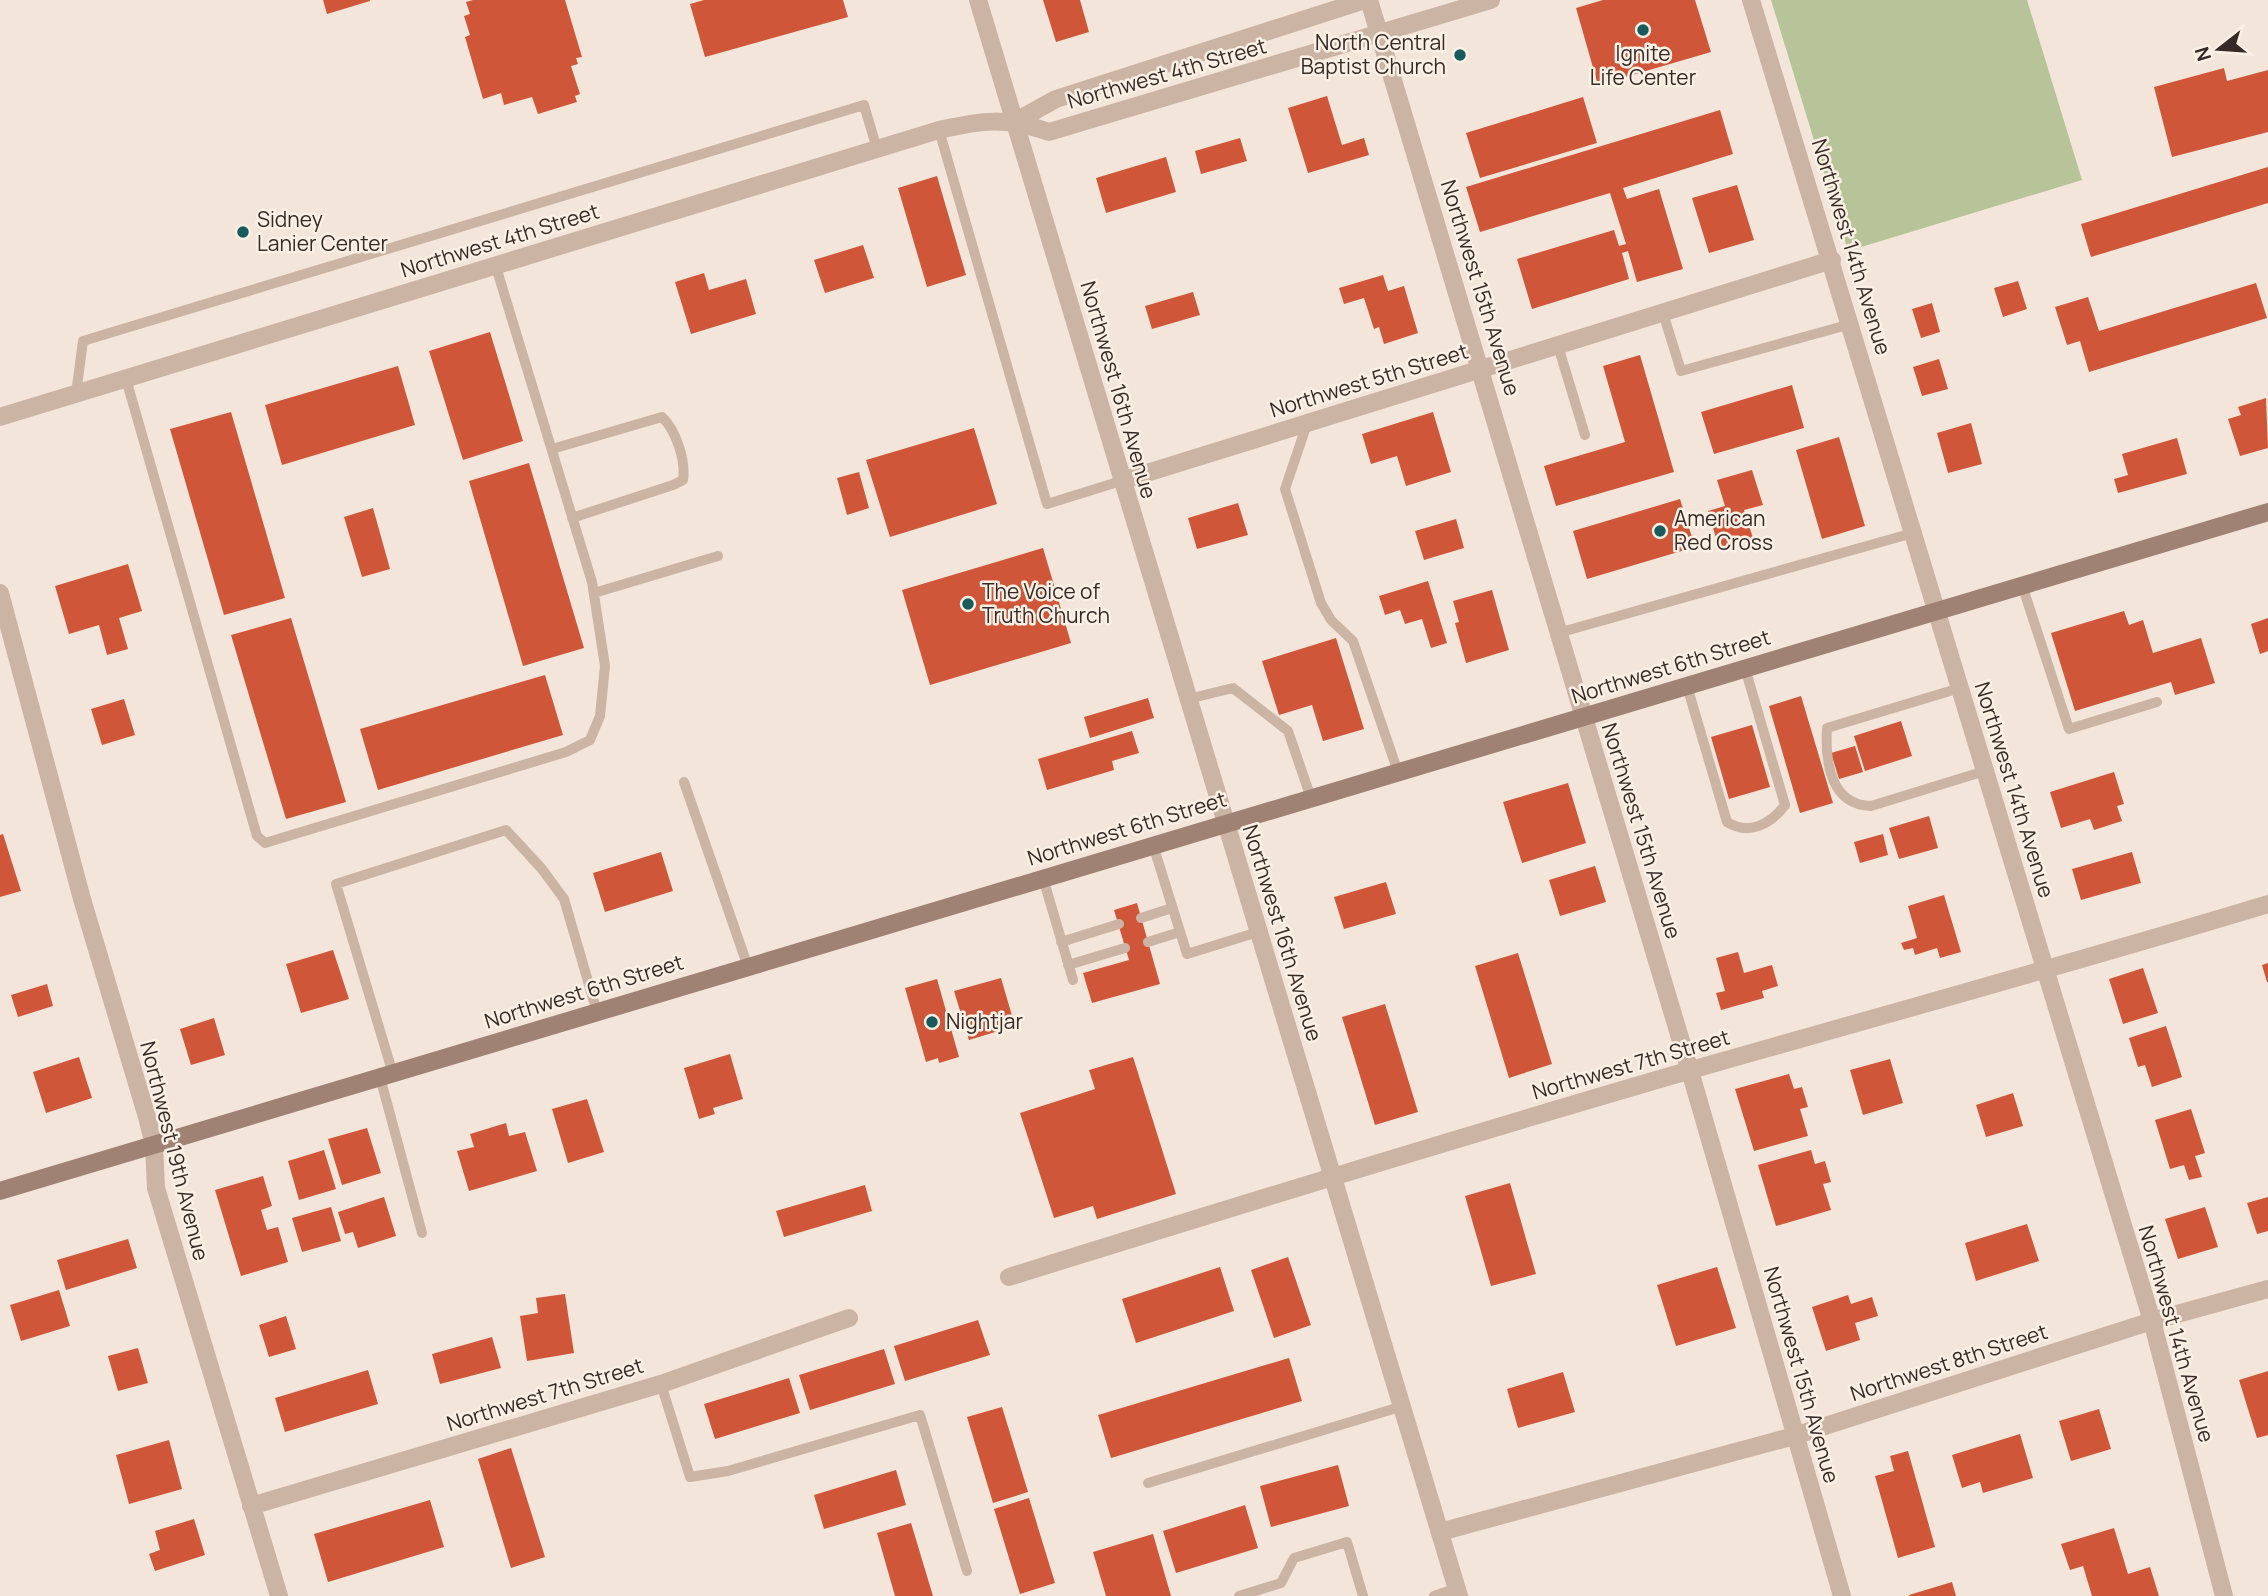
<svg xmlns="http://www.w3.org/2000/svg" width="2268" height="1596" viewBox="0 0 2268 1596" font-family="Manrope,sans-serif">
  <style>
    .green { fill: #b7c398 }
    .building { fill: #d0563a }
    .lines { fill: none; stroke-linecap: round; stroke-linejoin: round }
    .service { stroke: #ccb4a4; stroke-width: 10 }
    .minor { stroke: #ccb4a4; stroke-width: 18 }
    .tertiary { stroke: #ccb4a4; stroke-width: 18 }
    .secondary { stroke: #a08275; stroke-width: 18 }
    .poi-dot { fill: #185b5c; stroke: #fbf0e5; stroke-width: 2.5 }
    .labels { text-anchor: middle; stroke-width: 5; stroke-linejoin: round; paint-order: stroke }
    .poi-label { font-size: 21px; fill: #372a26; stroke: #fbf0e5; text-anchor: start }
    .street-label { font-size: 21px; fill: #372a26; stroke: #fbf0e5 }
  </style>
  <rect width="100%" height="100%" fill="#f3e5d9"/>
  <!-- green -->
  <path class="green" d="M1771,0H2027L2082,180L1848,251Z"/>
  <!-- building -->
  <path class="building" d="M323,0H370V1L327,14Z
    M473,0H565L582,57L576,58L578,64L571,66L580,94L575,96L577,102L538,114L532,97L504,105L501,93L483,99L465,37L470,35L464,16L470,14L466,2Z
    M704,0H843L848,17L705,57L690,4Z
    M1043,0H1080L1089,32L1056,42Z
    M1603,0H1695L1711,52L1598,85L1576,8Z
    M2224,68L2227,81L2268,70V132L2172,157L2154,87Z
    M1327,96L1342,145L1364,138L1369,155L1308,173L1288,108Z
    M1583,97L1597,143L1480,178L1466,133Z
    M1720,110L1733,154L1623,188L1627,199L1659,189L1683,269L1637,282L1628,251L1622,253L1629,279L1532,309L1517,259L1614,230L1619,246L1626,244L1610,193L1480,232L1466,187Z
    M1240,138L1247,161L1201,174L1195,151Z
    M1166,157L1176,192L1106,213L1096,178Z
    M2268,167V203L2091,257L2081,224Z
    M937,176L966,275L927,287L898,188Z
    M1737,185L1754,240L1709,253L1692,198Z
    M863,245L874,278L825,293L814,260Z
    M704,273L709,290L746,279L756,314L691,334L675,282Z
    M1383,275L1388,291L1404,286L1418,333L1384,344L1379,327L1374,329L1364,298L1344,304L1339,288Z
    M2018,281L2027,309L2003,317L1994,288Z
    M2256,283L2267,318L2089,372L2080,341L2067,345L2055,307L2088,297L2099,331Z
    M1193,292L1200,315L1152,329L1145,306Z
    M1932,303L1940,332L1921,338L1912,309Z
    M490,332L523,441L463,460L429,351Z
    M1640,355L1674,472L1556,506L1544,466L1625,442L1603,366Z
    M1939,359L1948,389L1922,396L1913,367Z
    M398,366L415,425L282,465L265,405Z
    M1792,385L1804,428L1714,454L1701,412Z
    M2266,398L2268,448L2240,456L2228,419L2241,415L2238,407Z
    M231,412L285,598L224,615L170,429Z
    M1433,412L1451,472L1406,486L1397,456L1371,464L1362,434Z
    M1971,423L1982,464L1948,473L1937,433Z
    M974,428L997,504L890,537L866,460Z
    M1839,437L1865,526L1822,539L1796,450Z
    M2177,438L2187,474L2118,493L2114,479L2128,475L2122,454Z
    M529,463L584,648L523,666L469,481Z
    M1752,470L1763,505L1744,510L1753,538L1719,548L1708,511L1725,506L1717,480Z
    M859,472L869,508L847,515L837,478Z
    M1680,499L1695,547L1587,579L1573,531Z
    M1238,503L1248,535L1197,549L1188,518Z
    M373,508L390,569L362,577L344,517Z
    M1456,519L1464,548L1424,560L1415,531Z
    M1043,548L1071,643L930,685L902,590Z
    M128,564L142,611L119,618L128,649L107,655L99,625L69,634L55,586Z
    M1428,581L1447,643L1431,648L1422,619L1405,624L1400,610L1385,615L1379,596Z
    M1492,590L1509,650L1466,663L1455,623L1459,622L1453,601Z
    M2124,611L2129,625L2143,620L2153,653L2201,638L2215,683L2175,695L2171,682L2075,711L2051,633Z
    M291,618L346,802L286,819L231,635Z
    M2268,618V651L2260,654L2251,624Z
    M1336,638L1364,729L1323,741L1312,705L1279,715L1262,661Z
    M545,675L563,735L378,790L360,729Z
    M1801,696L1833,803L1800,813L1769,706Z
    M1148,698L1154,718L1090,738L1084,717Z
    M124,699L135,735L102,745L91,709Z
    M1901,721L1912,756L1865,771L1854,736Z
    M1752,725L1770,787L1729,799L1711,737Z
    M1132,731L1139,753L1112,761L1114,770L1047,790L1038,759Z
    M1855,746L1863,772L1839,779L1831,753Z
    M2114,772L2124,804L2117,806L2122,821L2094,830L2090,819L2061,828L2050,792Z
    M1568,783L1586,843L1522,863L1503,802Z
    M1929,816L1938,848L1899,859L1889,828Z
    M3,834L21,891L0,897V835Z
    M1883,834L1888,855L1860,863L1854,842Z
    M661,852L673,891L605,912L593,873Z
    M2132,852L2141,883L2081,900L2072,869Z
    M1595,866L1606,902L1560,916L1549,880Z
    M1386,882L1396,914L1344,929L1334,897Z
    M1944,895L1961,952L1940,958L1937,948L1915,955L1913,948L1904,950L1901,943L1917,938L1908,906Z
    M1137,903L1160,984L1092,1003L1083,973L1129,960L1114,910Z
    M333,950L349,999L301,1013L286,964Z
    M1738,952L1744,973L1772,965L1778,986L1762,991L1764,998L1721,1010L1716,993L1725,991L1716,958Z
    M1518,953L1552,1064L1509,1078L1475,966Z
    M2268,963V982H2267L2262,965Z
    M2143,968L2158,1013L2123,1024L2109,979Z
    M1001,978L1015,1026L969,1040L954,991Z
    M937,979L959,1057L939,1063L938,1058L926,1062L905,988Z
    M47,984L53,1006L18,1017L11,995Z
    M1385,1004L1418,1112L1375,1125L1342,1017Z
    M214,1018L225,1055L191,1065L180,1029Z
    M2166,1026L2182,1077L2152,1087L2145,1065L2138,1067L2129,1038Z
    M730,1054L743,1099L713,1108L715,1114L699,1119L684,1068Z
    M79,1057L92,1098L46,1113L33,1072Z
    M1133,1057L1176,1194L1097,1219L1093,1206L1054,1218L1020,1113L1095,1089L1089,1070Z
    M1890,1059L1903,1103L1863,1115L1850,1070Z
    M1789,1074L1794,1089L1802,1087L1808,1107L1800,1109L1808,1136L1754,1151L1735,1089Z
    M2013,1093L2023,1126L1986,1137L1976,1105Z
    M587,1099L604,1152L568,1163L552,1109Z
    M2191,1109L2205,1153L2195,1156L2202,1177L2189,1180L2184,1165L2170,1169L2155,1120Z
    M506,1123L509,1136L525,1132L537,1171L469,1191L457,1151L474,1147L470,1134Z
    M367,1128L381,1173L342,1185L328,1139Z
    M324,1150L336,1189L299,1200L288,1161Z
    M1811,1150L1815,1164L1825,1161L1831,1182L1823,1184L1831,1210L1776,1226L1758,1165Z
    M263,1176L272,1206L261,1210L267,1230L278,1227L288,1262L241,1276L215,1190Z
    M1510,1183L1536,1274L1491,1286L1465,1196Z
    M865,1185L872,1211L784,1237L776,1211Z
    M384,1197L396,1236L358,1248L353,1232L345,1234L338,1212Z
    M2268,1197V1231L2257,1234L2247,1203Z
    M331,1207L341,1241L302,1252L292,1218Z
    M2205,1207L2218,1247L2178,1259L2165,1219Z
    M2027,1224L2039,1261L1976,1281L1965,1243Z
    M128,1239L137,1268L66,1290L57,1260Z
    M1288,1257L1311,1325L1274,1338L1251,1270Z
    M1220,1267L1234,1311L1136,1343L1122,1299Z
    M1717,1267L1736,1328L1676,1346L1657,1285Z
    M59,1290L70,1326L21,1341L10,1305Z
    M565,1294L574,1353L527,1361L520,1316L538,1313L536,1298Z
    M1848,1295L1851,1304L1872,1297L1878,1316L1855,1323L1860,1340L1826,1351L1812,1307Z
    M286,1316L296,1349L269,1357L259,1325Z
    M978,1320L990,1355L905,1381L894,1346Z
    M492,1337L501,1368L440,1384L432,1354Z
    M138,1348L148,1383L118,1391L108,1356Z
    M884,1349L895,1384L810,1410L799,1375Z
    M1289,1358L1302,1401L1111,1458L1098,1415Z
    M368,1370L378,1404L285,1432L275,1398Z
    M2268,1371V1435L2257,1438L2239,1380Z
    M1563,1372L1575,1412L1518,1428L1507,1389Z
    M789,1378L800,1413L715,1439L704,1404Z
    M1002,1407L1028,1492L993,1503L967,1417Z
    M2099,1409L2111,1449L2071,1461L2059,1421Z
    M2020,1434L2033,1478L1983,1493L1980,1482L1962,1488L1952,1455Z
    M169,1440L182,1489L129,1504L116,1455Z
    M511,1448L545,1557L511,1568L478,1459Z
    M1908,1451L1935,1547L1898,1558L1875,1476L1894,1471L1890,1456Z
    M1338,1465L1349,1506L1271,1527L1260,1486Z
    M896,1470L906,1505L824,1529L814,1495Z
    M1029,1498L1055,1583L1020,1594L994,1509Z
    M430,1500L444,1547L328,1582L314,1534Z
    M1245,1505L1258,1548L1176,1573L1163,1531Z
    M194,1519L205,1555L155,1571L149,1554L160,1550L155,1531Z
    M911,1523L933,1596H895L877,1533Z
    M2114,1528L2128,1574L2150,1567L2159,1596H2092L2083,1566L2070,1570L2061,1544Z
    M1153,1534L1171,1596H1106L1093,1552Z
    M1952,1582L1956,1596H1909V1595Z"/>
  <g class="lines">
    <!-- service -->
    <path class="service" d="M939,130L1047,504L1121,481
      M1663,313L1681,371L1851,324
      M1558,346L1585,435
      M126,379L257,836L265,843L566,752L590,740L600,716L605,666L592,582L496,267
      M76,394L83,341L864,105L877,149
      M1307,424L1285,489L1321,603L1331,620L1353,641L1398,772
      M552,449L662,417C676,430 686,461 683,480L673,485L572,518
      M2022,585L2069,729L2157,702
      M594,593L718,556
      M1558,633L1913,533
      M1687,686L1727,822C1749,836 1771,824 1785,805L1745,668
      M1960,688L1827,728C1825,761 1830,805 1871,806L1985,771
      M1188,699L1233,688L1288,731L1311,798
      M684,782L748,967
      M1153,845L1187,954L1258,932
      M1043,878L1073,980
      M1141,918L1172,908
      M1061,942L1119,924
      M1148,942L1180,932
      M1068,965L1125,948
      M393,1074L336,884L506,830L542,869L564,899L597,1012
      M380,1077L422,1233
      M661,1384L690,1477L728,1471L920,1415L967,1571
      M1148,1483L1403,1406
      M1239,1596L1281,1583L1294,1558L1347,1542L1363,1596
      M1434,1596L1457,1588"/>
    <!-- minor -->
    <path class="minor" d="M1369,0L1690,1071L1842,1596
      M1751,0L2152,1321L2224,1596
      M1016,121L1056,99L1365,0
      M0,417L939,130C983,120 1005,117 1049,132L1491,0
      M1121,481L1832,260
      M0,593L82,899L147,1117L154,1145L156,1188L279,1596
      M1009,1277C1236,1206 1463,1136 1691,1070C1884,1015 2076,962 2268,904
      M251,1506L661,1384L849,1318
      M1440,1532L1794,1436L2152,1321L2268,1289"/>
    <!-- tertiary -->
    <path class="tertiary" d="M978,0L1459,1596"/>
    <!-- secondary -->
    <path class="secondary" d="M0,1191L2268,512"/>
  </g>
  <!-- markers -->
  <g class="poi-dot">
    <circle cx="1643" cy="30" r="7"/>
    <circle cx="1460" cy="55" r="7"/>
    <circle cx="243" cy="232" r="7"/>
    <circle cx="1660" cy="531" r="7"/>
    <circle cx="968" cy="604" r="7"/>
    <circle cx="932" cy="1022" r="7"/>
  </g>
  <g class="labels">
    <!-- poi labels -->
    <g class="poi-label">
      <text x="1446" y="50" text-anchor="end">North Central<tspan x="1446" dy="24">Baptist Church</tspan></text>
      <text x="1643" y="61" text-anchor="middle">Ignite<tspan x="1643" dy="24">Life Center</tspan></text>
      <text x="257" y="227">Sidney<tspan x="257" dy="24">Lanier Center</tspan></text>
      <text x="1674" y="526">American<tspan x="1674" dy="24">Red Cross</tspan></text>
      <text x="982" y="599">The Voice of<tspan x="982" dy="24">Truth Church</tspan></text>
      <text x="946" y="1029">Nightjar</text>
    </g>
    <!-- street labels -->
    <g class="street-label">
      <text transform="translate(1167 74) rotate(-16)" y="7">Northwest 4th Street</text>
      <text transform="translate(500 241) rotate(-17)" y="7">Northwest 4th Street</text>
      <text transform="translate(1851 247) rotate(73)" y="7">Northwest 14th Avenue</text>
      <text transform="translate(1480 288) rotate(73)" y="7">Northwest 15th Avenue</text>
      <text transform="translate(1369 381) rotate(-17)" y="7">Northwest 5th Street</text>
      <text transform="translate(1118 390) rotate(74)" y="7">Northwest 16th Avenue</text>
      <text transform="translate(1671 667) rotate(-17)" y="7">Northwest 6th Street</text>
      <text transform="translate(2014 790) rotate(73)" y="7">Northwest 14th Avenue</text>
      <text transform="translate(1127 829) rotate(-17)" y="7">Northwest 6th Street</text>
      <text transform="translate(1641 831) rotate(73)" y="7">Northwest 15th Avenue</text>
      <text transform="translate(1282 933) rotate(73)" y="7">Northwest 16th Avenue</text>
      <text transform="translate(584 992) rotate(-17)" y="7">Northwest 6th Street</text>
      <text transform="translate(1631 1065) rotate(-16)" y="7">Northwest 7th Street</text>
      <text transform="translate(174 1151) rotate(76)" y="7">Northwest 19th Avenue</text>
      <text transform="translate(2176 1334) rotate(74)" y="7">Northwest 14th Avenue</text>
      <text transform="translate(1949 1363) rotate(-18)" y="7">Northwest 8th Street</text>
      <text transform="translate(1801 1375) rotate(74)" y="7">Northwest 15th Avenue</text>
      <text transform="translate(545 1395) rotate(-17)" y="7">Northwest 7th Street</text>
    </g>
  </g>
  <!-- north arrow -->
  <g transform="translate(2219 49) rotate(253)" stroke="#fbf0e5" stroke-width="5" paint-order="stroke">
  <path d="M0-5L12 26L0 18L-12 26Z" fill="#372a26"/>
  <text y="-10" font-size="19" font-weight="bold" text-anchor="middle" fill="#372a26">N</text>
  </g>
</svg>
